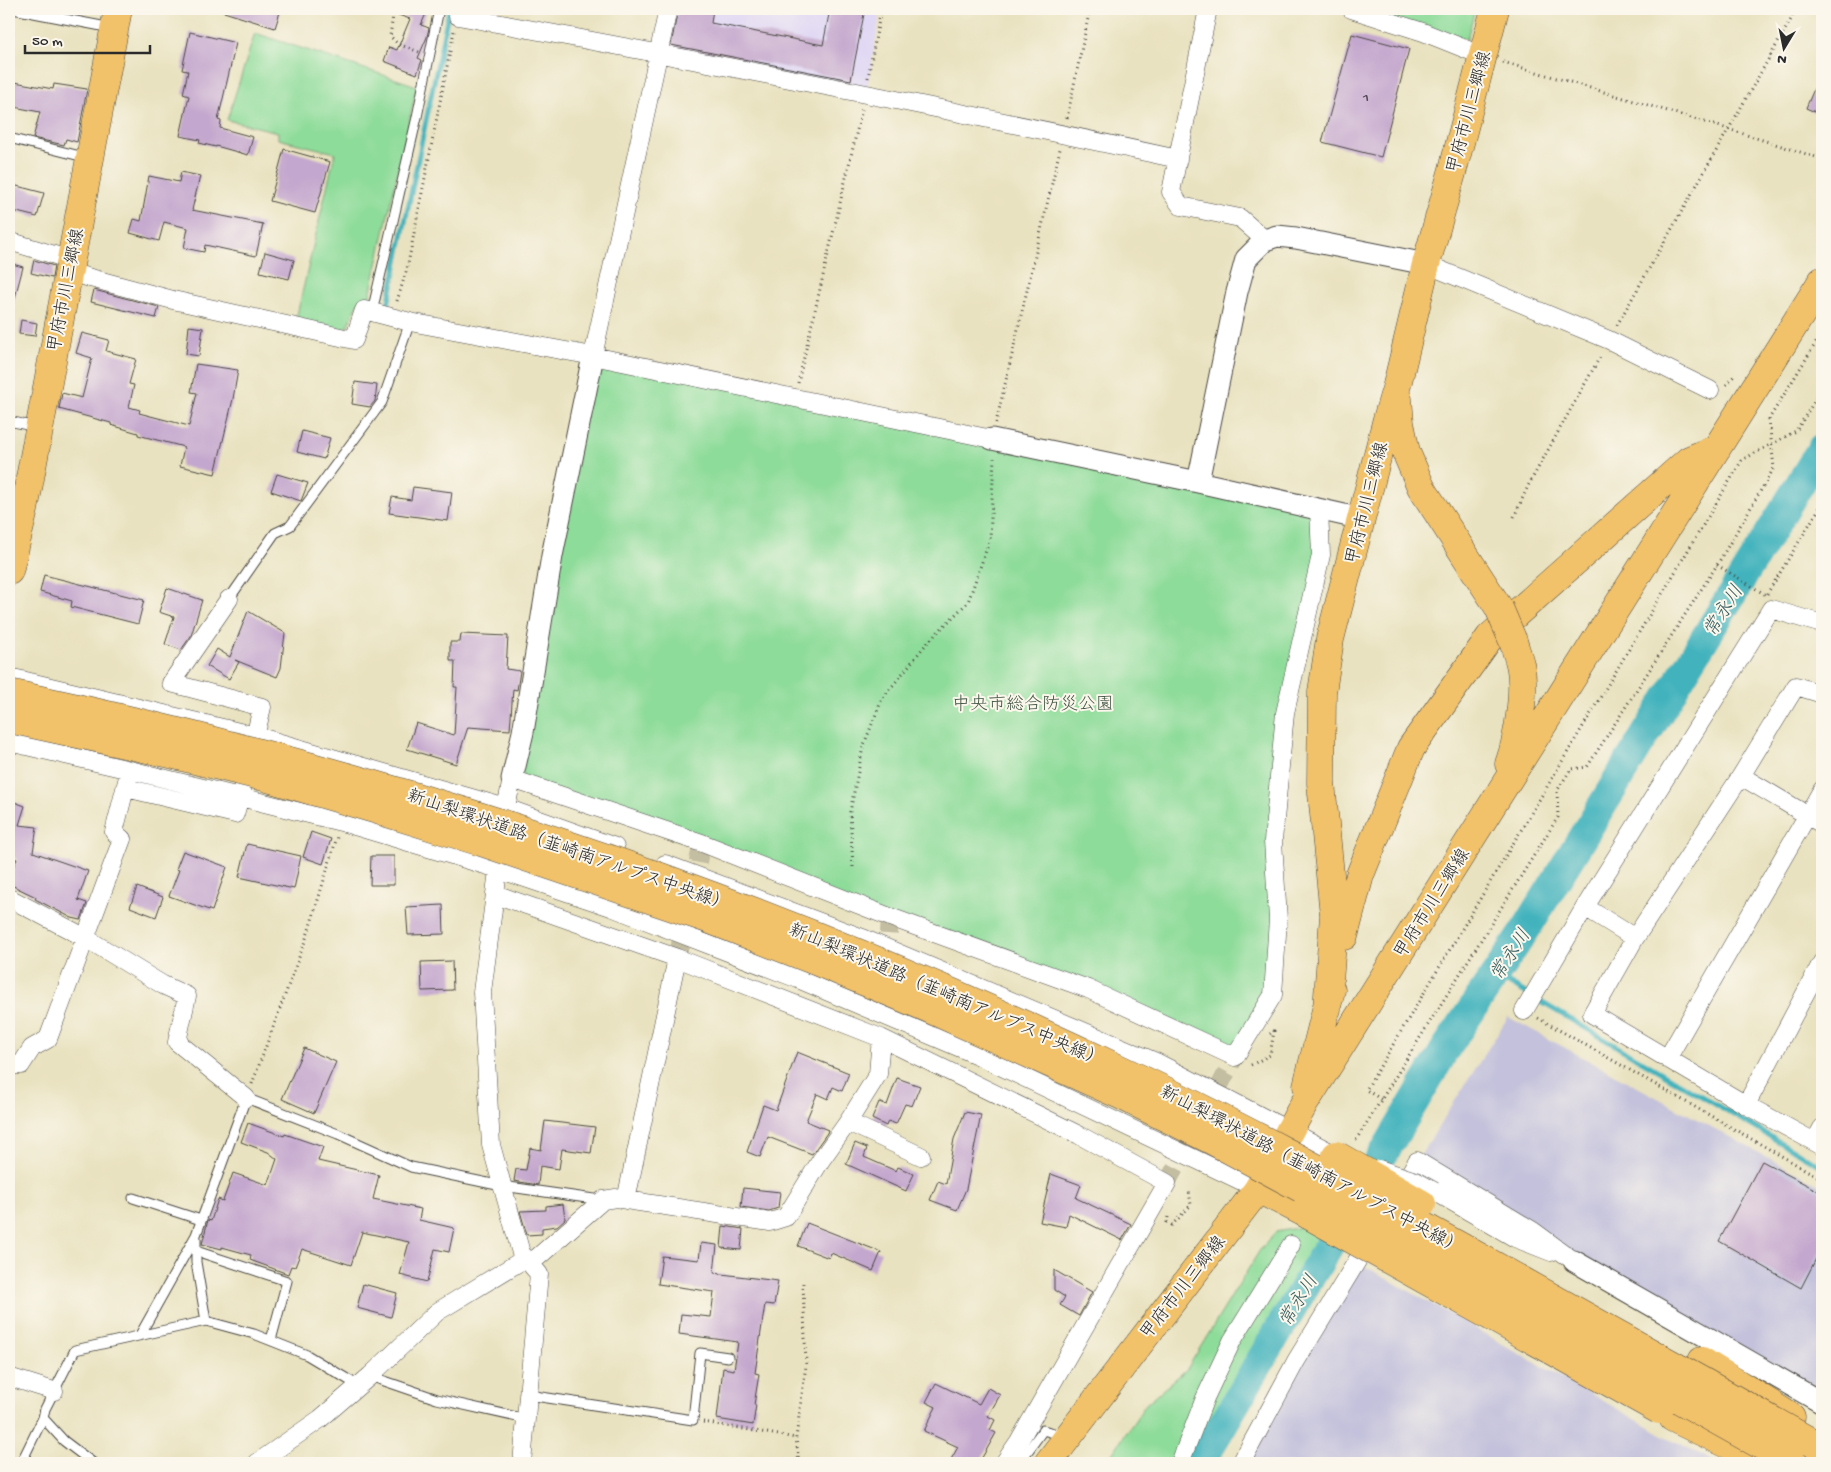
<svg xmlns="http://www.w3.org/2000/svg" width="1831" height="1472" viewBox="0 0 1831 1472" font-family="'Gochi Hand','Klee One',sans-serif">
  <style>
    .built { fill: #ded5f5 }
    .industrial { fill: #c3c1db }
    .green { fill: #8edc9a; stroke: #5c8462 }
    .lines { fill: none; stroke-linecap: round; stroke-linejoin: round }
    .stream { stroke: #43b3bd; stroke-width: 5 }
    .river { stroke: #43b3bd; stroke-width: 30 }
    .building { fill: #c4a7ce }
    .minor-tunnel { stroke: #c3bda2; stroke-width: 18; stroke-dasharray: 18 9; stroke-linecap: butt }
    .service-casing { stroke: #484641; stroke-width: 11 }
    .minor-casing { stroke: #484641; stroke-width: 19 }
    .tertiary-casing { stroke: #484641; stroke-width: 23 }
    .primary-casing { stroke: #484641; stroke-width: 29 }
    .motorway-casing { stroke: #484641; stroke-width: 29 }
    .path { stroke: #484641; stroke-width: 3; stroke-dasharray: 1 4; stroke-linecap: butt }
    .service { stroke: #fff; stroke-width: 9 }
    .minor { stroke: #fff; stroke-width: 18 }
    .tertiary { stroke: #fff; stroke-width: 21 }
    .primary { stroke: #f2c26a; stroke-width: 28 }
    .motorway { stroke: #f2c26a; stroke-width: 28 }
    .minor-bridge-casing { stroke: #484641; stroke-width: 19; stroke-linecap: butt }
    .primary-bridge-casing { stroke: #484641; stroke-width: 29; stroke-linecap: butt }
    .motorway-bridge-casing { stroke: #484641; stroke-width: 29; stroke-linecap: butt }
    .minor-bridge { stroke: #fff; stroke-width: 18 }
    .primary-bridge { stroke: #f2c26a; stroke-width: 28 }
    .motorway-bridge { stroke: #f2c26a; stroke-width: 28 }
    .labels { text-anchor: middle; stroke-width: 4; stroke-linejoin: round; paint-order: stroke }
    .number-label { font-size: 15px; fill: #514a54 }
    .street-label { font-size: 18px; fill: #2b2b2b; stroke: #fbf7ec }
    .park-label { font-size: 18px; fill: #445747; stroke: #fbf7ec }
    .water-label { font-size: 19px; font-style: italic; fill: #335b5e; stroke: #fbf7ec }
  </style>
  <rect width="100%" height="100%" fill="#fbf7ec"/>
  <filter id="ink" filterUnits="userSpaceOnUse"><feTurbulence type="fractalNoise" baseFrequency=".02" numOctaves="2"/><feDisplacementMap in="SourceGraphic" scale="10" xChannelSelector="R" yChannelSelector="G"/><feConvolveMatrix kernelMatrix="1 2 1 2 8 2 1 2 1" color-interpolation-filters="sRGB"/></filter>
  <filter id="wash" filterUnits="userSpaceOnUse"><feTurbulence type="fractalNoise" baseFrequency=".0096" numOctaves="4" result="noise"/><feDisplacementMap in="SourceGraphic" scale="20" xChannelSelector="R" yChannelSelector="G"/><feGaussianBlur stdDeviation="1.12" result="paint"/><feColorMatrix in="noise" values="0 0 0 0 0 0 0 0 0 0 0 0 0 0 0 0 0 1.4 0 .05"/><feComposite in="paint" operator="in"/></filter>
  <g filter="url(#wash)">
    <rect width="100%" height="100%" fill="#e9e2c0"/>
    <!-- built -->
    <path class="built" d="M668,9H881L866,94L659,53Z"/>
    <!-- industrial -->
    <path class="industrial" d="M1508,1017L1822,1187V1403L1417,1161Z
      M1354,1260L1665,1436L1717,1463H1247Z"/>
    <!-- green -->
    <path class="green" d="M1351,9H1475L1467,39L1423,32Z
      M255,33L417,86L368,304L359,302L345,331L296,319L335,153L278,139V132L227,120Z
      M593,356L1319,510L1321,555L1285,713L1273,995L1235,1057L1088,989L512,779Z
      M1302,1227L1323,1239L1193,1463H1106L1146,1404L1187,1369L1260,1250L1276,1232Z"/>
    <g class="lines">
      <!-- stream -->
      <path class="stream" d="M388,305L449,9
        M1495,975L1822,1167"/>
      <!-- river -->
      <path class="river" d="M1200,1463L1446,1048L1526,929L1822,448"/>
    </g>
    <g id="blocks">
      <!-- building -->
      <path class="building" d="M224,9H281L275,28L224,12Z
        M387,9H428L421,25L429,28L427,37L418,58L422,60L417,74L384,61L389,47L397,50L410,19L387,11Z
        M678,9H713L711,23L823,45L830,9H865L851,80L671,45Z
        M190,32L236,43L218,120L221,121L220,128L253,137L248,155L216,146V147L199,143L200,140L180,136L189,96L183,94L188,71L182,70Z
        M1352,34L1409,49L1381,157L1322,142Z
        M1822,70V115L1806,108Z
        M9,81L53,89L54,84L87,89L77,142L66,139L64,145L33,138L40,112L9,106Z
        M284,149L330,162L315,213L270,201Z
        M181,172L200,176L192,210L263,224L256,256L205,245L204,252L184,248L188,228L164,222L159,241L130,233L134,219L141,221L149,176L179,182Z
        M9,184L44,193L37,217L9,210Z
        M265,252L294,260L289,279L260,272Z
        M34,260L54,266L52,278L31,273Z
        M9,263L23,267L13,305L9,304Z
        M94,290L159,307L156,318L91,302Z
        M21,320L37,323L35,336L19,334Z
        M189,326L203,328L199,356L186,354Z
        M82,333L109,340L106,351L136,359L129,384L134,385L129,407L140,410L139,413L189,426L197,393L191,392L196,364L238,370L233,399L215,474L180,466L184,447L138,435V433L111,425V423L59,409L62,393L82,398L92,358L76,353Z
        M355,382L377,385L375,401L370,407L352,404Z
        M302,431L330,438L324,459L297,452Z
        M277,474L308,483L301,501L271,491Z
        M413,487L452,492L448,521L389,513L392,497L411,500Z
        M44,575L144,600L138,624L71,607L72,601L40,592Z
        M167,588L202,600L191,636L181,650L165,644L174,617L159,612Z
        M248,611L285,633L281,668L277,677L235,660L239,662L229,679L207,666L217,649L230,657Z
        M461,634L508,636L506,669L520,671L517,690L513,689L510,730L468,727L456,764L407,749L416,723L454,735L457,687H454L455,661H450V642H460Z
        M9,800L25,806L19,825L37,827L33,852L88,871L78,900L87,903L81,920L72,918L35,899L36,897L9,884V875L17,859L9,857Z
        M311,832L331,839L323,864L303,857Z
        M247,844L301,856L294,889L239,877Z
        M183,851L227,867L212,911L169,896L179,870L176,869Z
        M371,856H394V885H370Z
        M137,887L163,897L156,917L130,907Z
        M443,905L444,934L408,935L406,907Z
        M452,961L453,990L422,991L421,962Z
        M304,1048L336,1062L314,1113L282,1099Z
        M797,1052L849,1073L842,1091L833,1087L828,1099L817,1094L806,1121L828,1130L827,1133L812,1154L768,1137L760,1157L747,1152L763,1105L776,1110Z
        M897,1078L920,1086L912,1106L905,1104L896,1124L888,1121L886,1126L872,1119L879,1102L887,1105Z
        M965,1112L981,1115L966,1189L957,1210L930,1200L938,1181L946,1184L954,1139Z
        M545,1121L595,1127L591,1153L562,1149L559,1169L540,1166L538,1185L514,1181L516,1169L526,1170L530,1148L541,1150Z
        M248,1123L284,1136L285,1134L323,1147L318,1161L379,1175L373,1199L421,1209L419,1220L454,1228L449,1252L435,1249L427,1282L400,1275L409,1242L362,1232L351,1265L302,1249L295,1267L291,1266L288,1274L250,1260L251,1255L222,1247V1249L202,1244L208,1220L211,1221L218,1199L223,1201L233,1173L268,1185L277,1159L268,1152L241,1142Z
        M855,1143L867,1148L864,1157L896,1171L898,1167L914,1174L906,1191L846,1164Z
        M1762,1161L1822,1193V1247L1801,1288L1719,1241Z
        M1051,1174L1081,1185L1076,1198L1131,1224L1122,1240L1069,1214L1066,1227L1040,1222Z
        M743,1188L780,1192L778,1208L769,1211L741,1207Z
        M563,1204L565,1219L557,1226L542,1228V1234L527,1235L520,1211L546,1210V1206Z
        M807,1223L881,1252L873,1271L831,1253L829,1258L798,1246Z
        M723,1226L743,1229L741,1250L721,1248Z
        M701,1243L717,1245L714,1273L778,1281L774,1305L765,1304L755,1373L759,1374L754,1405H756L753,1425L717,1419L723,1368L734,1370L738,1342L679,1334L681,1314L711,1317L714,1292L658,1284L662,1256L699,1260Z
        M1054,1270L1092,1292L1079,1316L1060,1305L1065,1297L1054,1290Z
        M363,1284L397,1293L391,1317L357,1308Z
        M936,1383L979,1404L988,1388L1000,1395L988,1416L995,1420L990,1430L996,1433L979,1463H949L958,1447L924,1431L936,1407L926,1402Z"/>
    </g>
  </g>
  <g filter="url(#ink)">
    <use href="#blocks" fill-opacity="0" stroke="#484641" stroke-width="1"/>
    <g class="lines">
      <!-- minor-tunnel -->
      <path class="minor-tunnel" d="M692,889L702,843
        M677,958L686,919
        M887,961L890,917
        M1167,1183L1235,1057"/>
      <!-- service casing -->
      <g class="service-casing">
        <path id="service" d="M13,9L112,28
          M9,138L88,158
          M372,312L417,117L439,9
          M9,421L36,427
          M229,599L275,533L290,526L382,402L410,322
          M133,1198L201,1220
          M196,1238V1262L206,1321L254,1334L307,1355L359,1386
          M196,1251L287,1281L271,1340
          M140,1335L196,1235L246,1098L338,1134L411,1167L502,1186L601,1200
          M370,1376L437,1399L526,1419
          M528,1395L693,1420L700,1353L728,1357
          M21,1463L43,1418
          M93,1463L64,1441L43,1418L45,1409L75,1350L206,1321
          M1019,1463L1043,1430L1064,1436"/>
      </g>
      <!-- minor casing -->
      <g class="minor-casing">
        <path id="minor" d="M1208,9L1171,192L1181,206L1240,218L1265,240
          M1351,9L1423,32L1483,56
          M458,16C698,60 939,107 1178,159
          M9,241L71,260
          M1426,264L1609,340L1710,390
          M68,272L173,300L354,340L364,310L410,322L593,356L992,439
          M593,356L668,9
          M229,599L171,683L262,707L253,746
          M9,677L256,736L506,808L615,847
          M1822,694L1796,686L1741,776L1635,938L1592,1014L1746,1105L1822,962
          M9,742L130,770L341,822L498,869L611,907L798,979L977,1055L1258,1189
          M1741,776L1822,824
          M126,788L235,814L243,786
          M665,864L865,939L1156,1062L1336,1155
          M495,894L506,808L512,779L702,843L890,917L1088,989L1235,1057L1273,995L1278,919L1273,841L1285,713L1321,555L1319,510
          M9,898L84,937L163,985L187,996L177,1042L246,1098
          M1635,938L1585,907L1771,609L1822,624
          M1524,1011L1585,907
          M1667,1059L1822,790
          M9,1065H21L32,1048L48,1039L122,839L114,832L128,777
          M1746,1105L1822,1146
          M848,1122L921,1156
          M1815,1141L1822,1128
          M1400,1190L1417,1161L1533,1231L1574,1261
          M1434,1191L1515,1238L1551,1252
          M626,1200L677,958
          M531,1263L603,1200L616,1198L626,1200L770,1222L786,1217L821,1160L848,1122L878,1074L881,1038L1079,1135L1167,1183L1019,1441L1004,1463
          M9,1377L54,1391
          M257,1463L320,1419L370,1376L437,1312L526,1258
          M522,1463L539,1274L521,1253L491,1145L482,992L495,894L677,958L881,1038
          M1180,1463L1205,1398L1232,1341L1291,1245
          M1241,1463L1296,1361L1371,1238"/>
      </g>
      <!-- tertiary casing -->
      <g class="tertiary-casing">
        <path id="tertiary" d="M992,439L1198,482L1362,519
          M1198,482L1237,292L1246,259L1265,240L1277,236L1296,238L1426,264
          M512,779L523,732L552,556L593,356
          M1574,1261L1822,1403"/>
      </g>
      <!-- primary casing -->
      <g class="primary-casing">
        <path id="primary" d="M1398,399L1400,423L1406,452L1421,487L1499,608
          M9,571L24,510L118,9
          M1509,764C1518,739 1526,690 1520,664C1518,656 1515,648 1513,641
          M1344,936L1360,875L1411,748L1490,637L1689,460L1717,448
          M1327,1009L1334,915L1321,783L1322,692L1330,639L1387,419L1397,385L1426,264L1452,173L1495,9
          M1307,1086L1331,990
          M1048,1463L1258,1189L1304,1104L1822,281"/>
      </g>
      <!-- motorway casing -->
      <g class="motorway-casing">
        <path id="motorway" d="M1258,1189L1303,1212
          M1702,1361L1791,1417
          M1673,1418L1767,1463"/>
      </g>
      <!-- path -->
      <path class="path" d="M394,9L390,36L398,44L419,52
        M1503,62L1728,129L1822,159
        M868,78L881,9
        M1067,118L1090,9
        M397,301L407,269L454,31
        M1617,325L1797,9
        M798,383L862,109
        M1726,385L1735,375
        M996,423L1060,149
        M1514,517L1528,486L1601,355
        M1717,565L1766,595
        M1767,594L1822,504
        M853,867L850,812L863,747L882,699L927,643L968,602L990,539L994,458
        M1538,1018L1822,1179
        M1251,1065L1270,1055L1274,1031L1270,1034
        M252,1084L308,933L337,837
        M1381,1099L1366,1090L1742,460L1796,431L1822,389
        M1356,1140L1558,817L1557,791L1571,769L1587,767L1717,565L1774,468L1769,419L1822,333
        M1168,1217L1167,1222L1172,1225L1191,1205L1189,1190
        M703,1422L796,1438
        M290,1459L299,1463
        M799,1463L796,1438L806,1365L803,1283"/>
      <!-- service -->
      <use href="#service" class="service"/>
      <!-- minor -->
      <use href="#minor" class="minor"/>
      <!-- tertiary -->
      <use href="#tertiary" class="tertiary"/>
      <!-- primary -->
      <use href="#primary" class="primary"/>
      <!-- motorway -->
      <use href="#motorway" class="motorway"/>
      <!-- minor-bridge casing -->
      <g class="minor-bridge-casing">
        <path id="minor-bridge" d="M1379,1169L1416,1181L1434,1191"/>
      </g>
      <!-- primary-bridge casing -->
      <g class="primary-bridge-casing">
        <path id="primary-bridge" d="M1499,608L1513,641"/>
      </g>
      <!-- motorway-bridge casing -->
      <g class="motorway-bridge-casing">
        <path id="motorway-bridge" d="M9,693C248,744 484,811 713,896C853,948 990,1007 1124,1071C1241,1125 1354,1188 1467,1250C1586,1316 1704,1382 1822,1448
          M9,719L166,753L268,778L374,809L481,842L708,919L815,961L925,1007L1120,1095L1211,1140L1306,1191L1793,1463
          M1336,1155L1422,1204
          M1303,1212L1659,1410"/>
      </g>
      <!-- minor-bridge -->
      <use href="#minor-bridge" class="minor-bridge"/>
      <!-- primary-bridge -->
      <use href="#primary-bridge" class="primary-bridge"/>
      <!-- motorway-bridge -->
      <use href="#motorway-bridge" class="motorway-bridge"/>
    </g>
  </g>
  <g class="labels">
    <!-- number labels -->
    <g class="number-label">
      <text x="1366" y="101">1</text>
    </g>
    <!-- street labels -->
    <g class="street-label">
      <text transform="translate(1468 112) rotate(-75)" y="6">甲府市川三郷線</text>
      <text transform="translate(65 290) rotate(-79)" y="6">甲府市川三郷線</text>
      <text transform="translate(1366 503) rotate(-76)" y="6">甲府市川三郷線</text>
      <text transform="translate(569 849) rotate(19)" y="6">新山梨環状道路（韮崎南アルプス中央線）</text>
      <text transform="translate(1431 903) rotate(-58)" y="6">甲府市川三郷線</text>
      <text transform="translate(947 994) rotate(23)" y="6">新山梨環状道路（韮崎南アルプス中央線）</text>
      <text transform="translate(1312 1169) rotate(28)" y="6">新山梨環状道路（韮崎南アルプス中央線）</text>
      <text transform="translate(1182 1287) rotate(-52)" y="6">甲府市川三郷線</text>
    </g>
    <!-- park labels -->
    <g class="park-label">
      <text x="1033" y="709">中央市総合防災公園</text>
    </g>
    <!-- water labels -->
    <g class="water-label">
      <text transform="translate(1722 610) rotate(-58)" y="7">常永川</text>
      <text transform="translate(1509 954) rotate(-57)" y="7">常永川</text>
      <text transform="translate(1297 1300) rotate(-59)" y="7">常永川</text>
    </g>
  </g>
  <!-- margin -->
  <rect width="1831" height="1472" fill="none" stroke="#fbf7ec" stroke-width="30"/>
  <!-- north arrow -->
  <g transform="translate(1784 48) rotate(190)" stroke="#fbf7ec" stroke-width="4" paint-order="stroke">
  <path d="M0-4L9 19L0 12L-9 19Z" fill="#2b2b2b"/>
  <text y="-8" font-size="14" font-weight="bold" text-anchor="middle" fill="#2b2b2b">N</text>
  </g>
  <!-- scale -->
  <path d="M25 45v8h125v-8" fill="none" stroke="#2b2b2b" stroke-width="2.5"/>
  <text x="32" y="45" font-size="15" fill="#2b2b2b" stroke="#fbf7ec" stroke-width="4" paint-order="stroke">50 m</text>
</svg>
